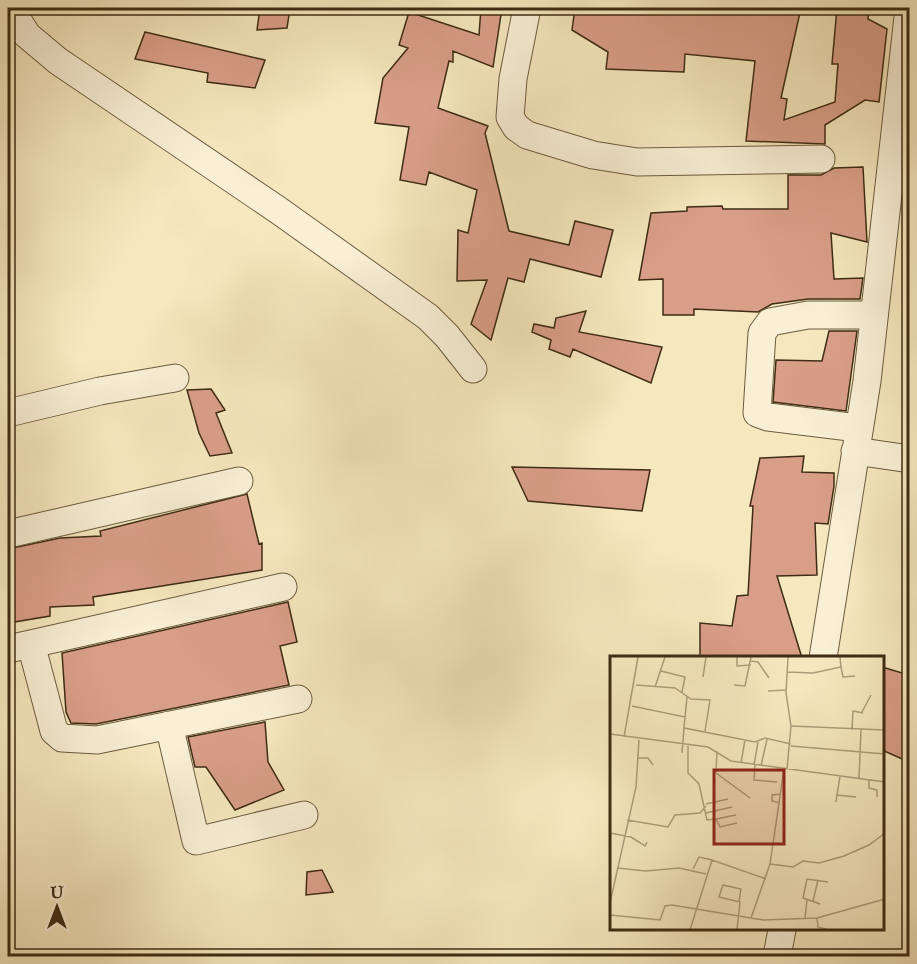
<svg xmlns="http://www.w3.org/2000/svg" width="917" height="964" viewBox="0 0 917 964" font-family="'IM FELL Double Pica',serif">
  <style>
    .building { fill: #d99e88; stroke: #3f2d13; stroke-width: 1.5 }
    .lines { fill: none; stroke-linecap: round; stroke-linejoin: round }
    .minor-casing { stroke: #6c5c3e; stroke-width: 29 }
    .minor { stroke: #f8efd5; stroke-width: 27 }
    .inset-road { fill: none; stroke: #ac9d7a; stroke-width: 1.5 }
    .view { fill: #8f2418; fill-opacity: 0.15; stroke: #8f2418; stroke-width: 3 }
    .inset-edge { fill: none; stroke: #3f2d13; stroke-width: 3 }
  </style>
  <rect width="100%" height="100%" fill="#f5e7be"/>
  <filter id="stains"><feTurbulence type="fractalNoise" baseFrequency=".00333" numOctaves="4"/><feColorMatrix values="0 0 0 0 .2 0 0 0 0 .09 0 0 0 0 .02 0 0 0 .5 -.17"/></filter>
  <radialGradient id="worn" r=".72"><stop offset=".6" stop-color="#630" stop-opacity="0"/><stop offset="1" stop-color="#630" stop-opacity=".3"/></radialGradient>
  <!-- building -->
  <path class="building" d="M260,8H290L287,28L257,30Z
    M481,8H502L493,67L453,51V62L449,61L438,108L488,126L485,133L509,231L569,245L575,221L613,230L601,277L530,259L524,282L508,278L491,340L471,324L487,280L457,281L458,230L468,233L477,190L429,172L426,185L400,180L409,127L375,123L383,78L408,48L399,45L409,12L479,35Z
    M575,8H801L781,98L787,99L784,120L835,102L838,64H832L837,8H869L868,19L887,29L879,102L865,100L825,125V144L746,141L755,61L685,54L684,72L606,69L608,52L572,30Z
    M145,32L265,60L255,88L207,82L208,73L135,59Z
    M863,167L867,242L831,233L834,279L863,278L860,299H808L772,304L758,312L694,309V315H663V279L639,280L651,213L687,211V207L722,206L723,209H788V175H821L834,168Z
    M586,311L579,332L662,347L651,383L573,349L570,357L549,349L551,340L532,332L534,324L554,328L556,318Z
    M829,331H857L846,411L773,402L776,360L822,361Z
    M211,389L225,410L216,413L232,453L210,456L199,433L187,390Z
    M804,456L802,472L834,473V486L828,524L815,523L817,575L777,576L802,658H700V623L732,626L737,596L748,595L753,506H750L760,458Z
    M512,467L650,470L642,511L528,501Z
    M247,494L259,544L262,543V570L93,597L94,605L50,607V616L8,623V549L60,538L101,536L100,531Z
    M288,602L297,642L280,646L289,685L96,724L71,723L66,712L62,653Z
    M882,667L909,675V762L882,750Z
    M265,722L268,762L284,790L235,810L206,767H195L188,737Z
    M322,870L333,892L306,895L307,872Z"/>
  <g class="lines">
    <!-- minor casing -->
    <g class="minor-casing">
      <path id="minor" d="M10,8L27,35L58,61L278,210L428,317L447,336L473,369
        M527,8L513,79L510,117L516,127L527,135L593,155L637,162L821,159
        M8,413L100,391L175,378
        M858,428L768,417L757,413L762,333L770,322L808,315H874
        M855,451L910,459
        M8,534L239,481
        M31,644L283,587
        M8,649L31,644L54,731L62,738L97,740L298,699
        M823,658L867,381L909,8
        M169,725L196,841L304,815
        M777,956L782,930"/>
    </g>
    <!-- minor -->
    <use href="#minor" class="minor"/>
  </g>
  <!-- overview -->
  <g transform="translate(610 656)">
    <rect width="274" height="274" fill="#f5e7be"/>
    <path class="inset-road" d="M127,1V10L141,9M141,5L148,6L159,22M231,11L233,21L245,20M51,15L75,21L72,36M177,16L203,17L231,11L230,1M93,21L96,1M26,29L65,32L81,43L100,44L95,75M124,29L135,30L141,1M45,31L55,1M158,35L176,34M22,50L75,61L74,72M252,56L261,39M75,61L77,41M181,70L275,74M242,74L243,55L253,57M0,78L98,91L121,105L275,126M14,81L28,1M78,88V117L89,128L97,164L106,163L110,171L127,167M181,90L275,98M107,95L106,117L140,142M72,97L74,72L145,86L155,82L181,88M28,102H38L43,109M131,107L135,84M144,109L148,86M145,109L144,124L167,126M151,110L157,83M177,113L181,70L176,37L178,1M249,122L251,74M259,124V132L267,134V141M226,139L246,141M226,146L230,120M170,147L162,145V139L171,138M96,148L118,143M96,157L122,151M106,163L126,159M17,164L58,171L65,159L90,157L96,150M0,177L21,181L35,190L37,186M160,208L183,211L193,205L209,207L234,200L259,189L275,177M7,212L36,215L69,212L96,218M83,213L89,201L102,204M203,245L208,224M0,247L26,131L29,84M210,248L193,242L197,223L218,226M0,259L50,264L55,250L62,249L153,264L207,262L208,271L219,274M141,262L160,208L174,113M195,262L197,244M207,262L275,243M80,274L102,204L156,223M127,274L130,246L109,241L113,229L131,233L129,245"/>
    <path class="view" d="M104,114H174V188H104Z"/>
    <rect width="274" height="274" class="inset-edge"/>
  </g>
  <!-- margin -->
  <rect width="917" height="964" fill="none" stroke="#f5e7be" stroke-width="30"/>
  <rect x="9" y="9" width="899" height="946" fill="none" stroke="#3f2d13" stroke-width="3"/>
  <rect x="15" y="15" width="887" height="934" fill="none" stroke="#3f2d13" stroke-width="1.5"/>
  <!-- north arrow -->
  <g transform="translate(57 907)" stroke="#f8efd5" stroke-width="4.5" paint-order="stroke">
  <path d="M0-4.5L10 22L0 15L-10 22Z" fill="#3f2d13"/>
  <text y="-9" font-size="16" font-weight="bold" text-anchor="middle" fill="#3f2d13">U</text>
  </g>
  <rect width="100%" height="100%" filter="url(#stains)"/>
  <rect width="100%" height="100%" fill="url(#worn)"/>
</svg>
